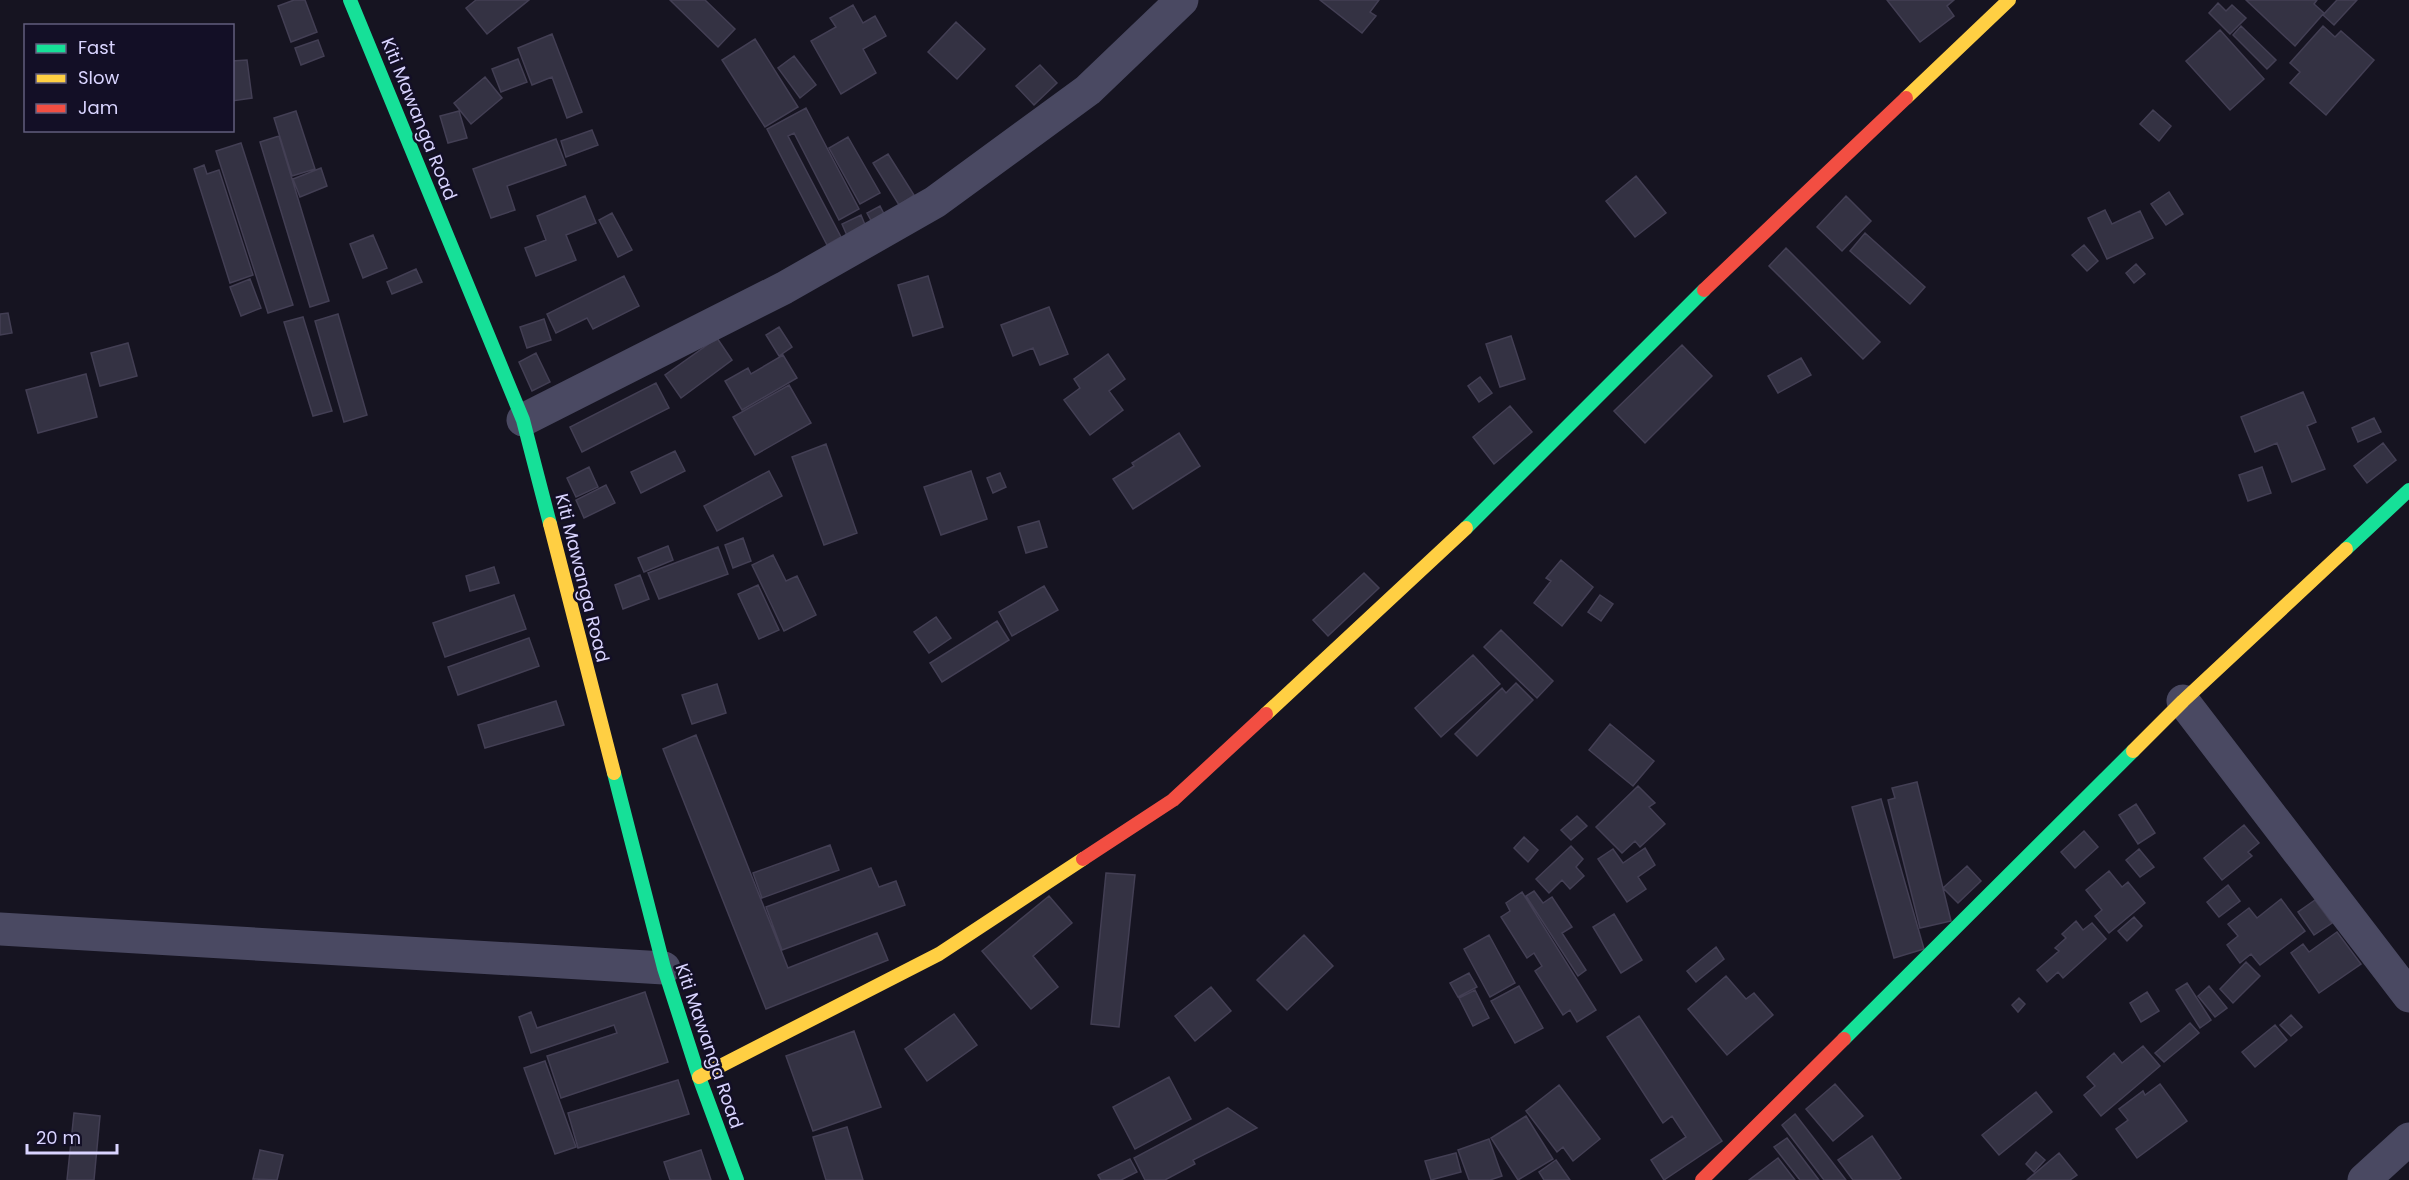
<svg xmlns="http://www.w3.org/2000/svg" width="2409" height="1180" viewBox="0 0 2409 1180" font-family="Poppins,sans-serif">
  <style>
    .building { fill: #343243; stroke: #433f54; stroke-width: 1.5 }
    .lines { fill: none; stroke-linecap: round; stroke-linejoin: round }
    .street { stroke: #4a4962; stroke-width: 33 }
    .fast { stroke: #16e098; stroke-width: 14 }
    .slow { stroke: #ffcf43; stroke-width: 14 }
    .jam { stroke: #f24e42; stroke-width: 14 }
    .labels { text-anchor: middle; stroke-width: 5; stroke-linejoin: round; paint-order: stroke }
    .street-label { font-size: 18px; fill: #d9d4ff; stroke: #130f26 }
  </style>
  <rect width="100%" height="100%" fill="#161421"/>
  <!-- building -->
  <path class="building" d="M294,0H305L317,32L291,42L278,6Z
    M476,0H529L487,34L466,8Z
    M670,0H705L735,29L718,47Z
    M1320,0H1379L1370,12L1376,16L1362,33Z
    M1887,0H1954L1947,6L1954,16L1920,42Z
    M2246,0H2317L2314,4L2324,13L2295,46Z
    M2337,0H2357L2334,25L2323,15Z
    M2218,3L2226,11L2232,5L2246,18L2230,34L2209,13Z
    M853,5L863,23L875,16L886,36L863,49L876,73L841,94L811,41L836,27L830,18Z
    M956,22L985,49L957,79L928,52Z
    M2241,26L2276,60L2267,69L2233,35Z
    M2323,26L2335,37L2341,31L2374,60L2326,115L2290,83L2300,72L2290,63Z
    M2220,30L2264,79L2230,110L2186,61Z
    M552,34L582,112L567,118L552,77L532,85L518,48Z
    M755,39L798,107L765,127L722,60Z
    M318,40L324,56L301,65L295,48Z
    M794,56L816,85L800,98L778,68Z
    M518,59L527,82L501,92L492,69Z
    M247,60L252,98L232,101V61Z
    M1040,65L1057,83L1034,105L1016,86Z
    M485,77L502,98L471,124L454,103Z
    M806,108L859,209L839,220L794,133L788,136L841,237L827,245L767,129Z
    M2153,110L2171,126L2159,141L2140,124Z
    M296,111L315,169L292,176L274,118Z
    M459,111L467,138L448,143L440,116Z
    M592,130L598,145L566,157L561,141Z
    M279,136L329,301L310,307L260,142Z
    M848,137L880,193L860,204L829,148Z
    M556,139L566,165L507,186L515,210L491,218L473,169Z
    M241,143L293,305L268,313L216,151Z
    M888,154L914,195L899,205L873,163Z
    M204,165L207,174L219,170L253,275L230,283L194,169Z
    M321,168L327,186L300,197L293,179Z
    M1636,176L1666,213L1635,237L1606,201Z
    M2169,192L2183,214L2166,225L2151,204Z
    M585,196L596,223L566,235L576,260L536,276L525,248L546,240L537,216Z
    M1846,196L1871,221L1842,251L1817,227Z
    M880,206L886,218L873,224L867,213Z
    M2105,210L2112,224L2140,211L2153,238L2107,259L2088,218Z
    M612,213L632,250L618,257L599,220Z
    M861,215L868,232L849,240L842,224Z
    M1865,233L1925,287L1910,304L1850,251Z
    M373,235L387,268L363,278L350,244Z
    M2084,245L2098,261L2087,271L2072,255Z
    M1786,248L1880,342L1863,359L1769,266Z
    M2136,264L2145,274L2134,283L2126,273Z
    M416,269L422,282L392,294L387,282Z
    M624,276L639,306L593,329L587,318L556,333L547,314Z
    M928,276L943,327L913,336L898,285Z
    M250,279L261,308L241,316L230,287Z
    M1049,307L1068,354L1040,365L1033,348L1013,356L1001,325Z
    M8,313L12,333L0,335V314Z
    M338,314L367,415L344,422L315,321Z
    M303,317L332,411L313,416L284,322Z
    M544,319L551,340L527,348L520,327Z
    M779,327L792,347L779,356L766,335Z
    M1511,336L1525,379L1500,387L1486,344Z
    M717,338L732,360L681,398L665,375Z
    M128,343L137,376L100,386L91,353Z
    M1682,345L1712,376L1645,443L1614,411Z
    M536,353L550,382L532,391L519,362Z
    M1108,354L1125,379L1109,391L1123,410L1090,435L1064,400L1080,388L1074,379Z
    M783,355L797,378L742,410L725,381L748,368L751,374Z
    M1801,358L1811,375L1778,393L1768,376Z
    M86,374L97,417L38,433L26,390Z
    M1480,377L1492,393L1479,402L1468,386Z
    M656,383L669,408L582,452L570,427Z
    M789,385L811,423L755,455L733,417Z
    M2303,392L2316,422L2307,426L2325,469L2292,482L2277,443L2255,452L2241,417Z
    M1510,406L1532,432L1494,464L1473,437Z
    M2374,418L2381,432L2358,442L2352,428Z
    M1179,433L1200,466L1133,509L1113,479L1134,466L1132,463Z
    M2383,443L2396,460L2367,483L2354,466Z
    M826,444L857,533L824,545L792,457Z
    M675,451L685,471L641,493L631,472Z
    M589,467L598,487L576,497L567,478Z
    M2262,467L2271,493L2248,501L2239,475Z
    M769,471L782,496L717,531L704,506Z
    M971,471L987,519L941,535L924,487Z
    M1000,473L1006,487L993,493L987,478Z
    M606,485L615,503L584,518L576,500Z
    M1039,521L1047,547L1026,553L1018,527Z
    M743,538L751,561L733,568L725,545Z
    M668,546L673,560L644,572L638,558Z
    M718,547L728,574L659,599L648,573Z
    M773,555L786,581L797,576L816,615L784,631L752,565Z
    M1561,560L1593,587L1562,626L1534,603L1551,581L1546,578Z
    M494,567L499,583L470,591L466,576Z
    M1364,573L1379,588L1328,636L1313,620Z
    M640,575L649,599L623,609L615,585Z
    M758,585L779,630L759,639L738,594Z
    M1044,586L1058,610L1012,636L999,612Z
    M514,595L526,629L445,657L433,623Z
    M1600,595L1613,604L1601,621L1588,612Z
    M936,617L951,638L929,653L914,632Z
    M997,621L1009,640L942,682L930,663Z
    M1501,630L1553,681L1537,698L1484,647Z
    M529,638L539,666L458,695L448,667Z
    M1473,655L1500,684L1441,737L1415,708Z
    M1516,683L1533,700L1477,756L1455,734L1502,688L1506,693Z
    M717,684L726,713L692,724L682,695Z
    M556,701L564,725L485,748L478,725Z
    M1610,724L1654,761L1633,786L1589,750Z
    M696,735L788,968L877,933L888,960L766,1009L663,749Z
    M1917,782L1951,921L1920,928L1888,800L1895,798L1892,788Z
    M1638,786L1655,803L1649,807L1665,824L1640,847L1635,841L1622,853L1596,827Z
    M1881,799L1924,949L1894,958L1852,807Z
    M2136,804L2155,833L2138,844L2119,815Z
    M1577,816L1587,826L1571,840L1561,830Z
    M2244,825L2259,843L2248,852L2252,856L2222,880L2204,858Z
    M2084,831L2098,847L2075,868L2061,852Z
    M1524,837L1538,850L1528,862L1514,848Z
    M830,845L839,870L762,898L753,873Z
    M1571,846L1583,859L1576,867L1584,876L1570,889L1562,880L1549,893L1536,879Z
    M1645,848L1655,865L1638,877L1646,889L1627,902L1598,859L1613,849L1623,863Z
    M2139,849L2154,867L2140,877L2126,860Z
    M1967,866L1981,881L1958,903L1943,888Z
    M871,868L879,887L896,881L905,905L782,950L766,907Z
    M2109,871L2122,887L2128,882L2145,903L2109,933L2095,916L2102,910L2086,890Z
    M1106,873L1135,875L1119,1027L1091,1024Z
    M2228,885L2240,901L2219,917L2207,902Z
    M1534,891L1543,903L1552,897L1572,927L1562,933L1586,970L1578,976L1526,896Z
    M1522,892L1596,1010L1577,1022L1570,1010L1563,1015L1535,971L1542,966L1534,953L1527,958L1501,917L1510,911L1506,903Z
    M1049,896L1072,923L1033,956L1058,987L1031,1009L982,951Z
    M2281,899L2305,931L2260,965L2251,954L2240,963L2227,945L2238,936L2228,924L2249,908L2257,918Z
    M2315,900L2332,923L2314,935L2298,912Z
    M1614,914L1642,960L1621,973L1593,927Z
    M2134,917L2142,926L2127,941L2118,931Z
    M2076,921L2083,930L2092,923L2106,939L2063,978L2058,972L2047,982L2037,970L2059,951L2055,948L2066,938L2062,934Z
    M2337,932L2361,964L2319,993L2291,953L2303,944L2309,952Z
    M1304,935L1333,966L1287,1010L1257,980Z
    M1489,935L1515,983L1490,997L1464,949Z
    M1716,947L1724,959L1696,982L1687,971Z
    M2246,962L2260,976L2233,1003L2220,989Z
    M1469,973L1477,987L1458,997L1450,983Z
    M1726,976L1746,999L1754,993L1773,1015L1727,1055L1688,1009Z
    M2187,983L2211,1020L2200,1028L2176,990Z
    M1519,986L1543,1028L1515,1043L1491,1001Z
    M2209,986L2227,1008L2215,1017L2198,996Z
    M1211,987L1231,1011L1195,1041L1175,1016Z
    M1475,990L1489,1018L1473,1026L1459,998Z
    M645,992L668,1062L561,1098L547,1056L617,1033L614,1025L531,1053L519,1017L531,1012L537,1028Z
    M2147,992L2159,1011L2141,1022L2130,1003Z
    M2019,998L2025,1004L2018,1012L2012,1005Z
    M954,1014L977,1045L927,1081L905,1049Z
    M2291,1015L2302,1027L2291,1036L2280,1025Z
    M1639,1016L1722,1141L1664,1180L1651,1160L1686,1137L1672,1116L1663,1123L1607,1037Z
    M2190,1023L2199,1033L2164,1062L2155,1053Z
    M2275,1025L2287,1040L2255,1067L2242,1052Z
    M854,1031L881,1107L813,1131L786,1056Z
    M2143,1046L2160,1066L2101,1116L2084,1095L2095,1086L2087,1077L2114,1053L2122,1063Z
    M545,1061L576,1147L555,1154L524,1068Z
    M1169,1077L1191,1119L1135,1149L1113,1107Z
    M678,1080L689,1114L578,1148L568,1113Z
    M1835,1084L1863,1116L1833,1141L1806,1109Z
    M2160,1084L2187,1121L2137,1158L2116,1129L2128,1120L2119,1109L2143,1091L2145,1095Z
    M1559,1085L1600,1139L1573,1161L1563,1147L1557,1152L1526,1111Z
    M2036,1092L2052,1112L1999,1155L1982,1135Z
    M1228,1108L1257,1128L1193,1160L1195,1164L1165,1180H1145L1134,1158Z
    M74,1113L100,1116L94,1180H67Z
    M1795,1114L1846,1180H1824L1782,1125Z
    M1526,1116L1553,1159L1518,1180L1491,1138Z
    M847,1127L863,1180H826L813,1137Z
    M1872,1136L1901,1178L1898,1180H1853L1838,1160Z
    M1787,1138L1819,1180H1800L1774,1147Z
    M1489,1139L1502,1176L1490,1180H1469L1458,1150Z
    M260,1150L283,1155L277,1180L253,1179Z
    M701,1150L711,1180H670L664,1162Z
    M2036,1152L2045,1160L2034,1172L2026,1164Z
    M1456,1153L1461,1172L1431,1180L1425,1161Z
    M2059,1153L2077,1175L2070,1180H2027Z
    M1778,1158L1795,1180H1749Z
    M1130,1159L1137,1172L1121,1180H1101L1098,1175Z
    M1556,1160L1570,1180H1544L1539,1172Z"/>
  <g class="lines">
    <!-- street -->
    <path class="street" d="M523,420L784,288L935,202L1088,90L1182,0
      M2183,701L2409,996
      M0,929L664,968
      M2364,1180L2409,1139"/>
    <!-- fast -->
    <path class="fast" d="M350,0L523,420L550,524
      M1466,528L1704,290
      M2346,549L2409,490
      M614,773L664,968L699,1077L737,1180
      M1844,1039L2133,751"/>
    <!-- slow -->
    <path class="slow" d="M1906,98L2009,0
      M550,524L614,773
      M1266,714L1466,528
      M2133,751L2183,701L2346,549
      M699,1077L939,954L1083,859"/>
    <!-- jam -->
    <path class="jam" d="M1704,290L1906,98
      M1083,859L1173,800L1266,714
      M1702,1180L1844,1039"/>
  </g>
  <g class="labels">
    <!-- street labels -->
    <g class="street-label">
      <text transform="translate(419 119) rotate(68)" y="6">Kiti Mawanga Road</text>
      <text transform="translate(582 578) rotate(76)" y="6">Kiti Mawanga Road</text>
      <text transform="translate(709 1046) rotate(71)" y="6">Kiti Mawanga Road</text>
    </g>
  </g>
  <!-- legend -->
  <rect x="24" y="24" width="210" height="108" fill="#130f26" stroke="#625e7d" stroke-width="1.5"/>
  <rect x="36" y="44" width="30" height="9" fill="#16e098" stroke="#625e7d" stroke-width="1.5"/>
  <text x="78" y="54" font-size="18" fill="#d9d4ff">Fast</text>
  <rect x="36" y="74" width="30" height="9" fill="#ffcf43" stroke="#625e7d" stroke-width="1.5"/>
  <text x="78" y="84" font-size="18" fill="#d9d4ff">Slow</text>
  <rect x="36" y="104" width="30" height="9" fill="#f24e42" stroke="#625e7d" stroke-width="1.5"/>
  <text x="78" y="114" font-size="18" fill="#d9d4ff">Jam</text>
  <!-- scale -->
  <path d="M27 1144v9h90v-9" fill="none" stroke="#d9d4ff" stroke-width="3"/>
  <text x="36" y="1144" font-size="18" fill="#d9d4ff" stroke="#130f26" stroke-width="4.5" paint-order="stroke">20 m</text>
</svg>
